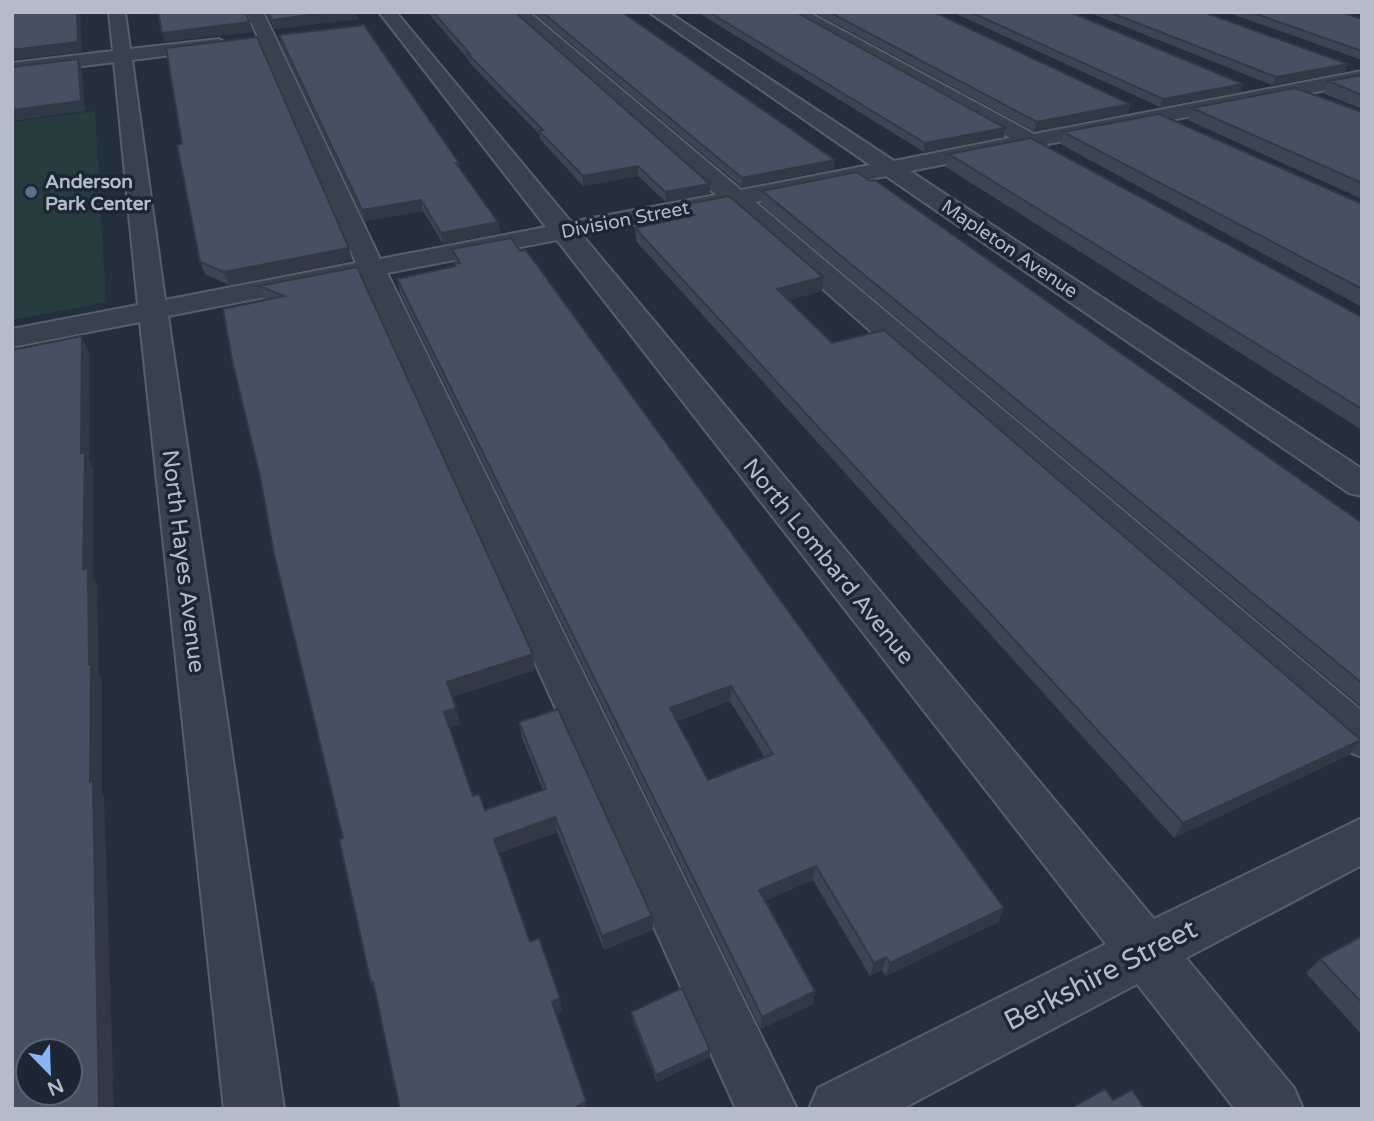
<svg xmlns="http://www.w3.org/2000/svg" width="1374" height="1121" viewBox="0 0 1374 1121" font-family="'Varela Round',sans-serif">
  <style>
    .green { fill: #263c3f }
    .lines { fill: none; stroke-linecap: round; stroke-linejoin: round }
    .minor-casing { stroke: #565f6c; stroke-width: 4 }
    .minor { fill: #38414e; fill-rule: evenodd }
    .wall { fill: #3b4654; fill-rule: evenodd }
    .shaded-wall { fill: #303945 }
    .building { fill: #455162; stroke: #303945; stroke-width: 2; fill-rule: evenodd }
    .service-dot { fill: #5c6f8a; stroke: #1d2633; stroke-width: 2.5 }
    .labels { text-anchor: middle; stroke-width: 7; stroke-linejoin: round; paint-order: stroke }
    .far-poi-label { font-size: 19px; font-weight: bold; fill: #b4bcc9; stroke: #1d2633; text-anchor: start }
    .far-street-label { font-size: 19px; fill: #b4bcc9; stroke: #1d2633 }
    .street-label { font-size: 23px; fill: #b4bcc9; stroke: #1d2633 }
    .near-street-label { font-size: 28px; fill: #b4bcc9; stroke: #1d2633 }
  </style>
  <rect width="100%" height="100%" fill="#242f3e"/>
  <!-- green -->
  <path class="green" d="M95,111L106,302L12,320V122Z"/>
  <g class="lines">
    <!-- minor casing -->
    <g class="minor-casing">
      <path id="minor" d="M109,12H125L130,49L219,39L228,44L219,49L132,60L165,300L356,263L247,12H263L380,259L546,227L379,12H396L571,222L716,195L511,12H529L741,190L870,165L649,12H668L894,161L1010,138L787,12H808L1034,134L1362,71V83L1048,144L1046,150L1038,151L1028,148L910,171L1362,469V496L1349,493L886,176L755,202L1362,711V757L1346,751L729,206L582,235L1154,919L1362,818V865L1186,958L1294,1088L1303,1109H1235L1137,984L902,1109H809L818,1088L1106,944L557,240L387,273L797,1109H736L362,278L168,316L284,1109H224L140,322L12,347V329L138,305L114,62L12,75V63L113,51Z"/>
    </g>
    <!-- minor -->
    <use href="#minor" class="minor"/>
  </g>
  <!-- wall -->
  <path class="wall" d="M266,12H356L358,19L275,29Z
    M429,12H433L710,184V193L666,202L638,176L583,186L540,139V135L469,62L468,59L430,15Z
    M533,12H622L834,169L742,187Z
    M697,12H796L1005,128L1004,137L924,152Z
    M814,12H934L1130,104L1128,113L1034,131Z
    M952,12H1070L1243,84L1240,92L1160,107Z
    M1088,12H1203L1348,64L1345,72L1272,85Z
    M1226,12H1342L1362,19V60Z
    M279,35L459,163L460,169L498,222L500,233L443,244L423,211L365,221L281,44Z
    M1362,75V109L1323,93L1328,81Z
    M1192,108L1362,112V199L1188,120Z
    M1063,132L1362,204V307L1060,144Z
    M182,144L349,248L352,261L229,285L205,274L200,262Z
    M949,154L1362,317V430L946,167Z
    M762,191L1362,523V707L761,204Z
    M682,205L823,277L822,291L788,300L832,343L1349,755L1174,838L636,241L635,228L682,218Z
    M452,249L1004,908L998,922L886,976L882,970L870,976L813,880L765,901L815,991L813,1004L761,1029L400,293L397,279L454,266V264H455ZM730,701L765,758L708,780L677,721Z
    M357,267L535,670L452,697L460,724L449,727L473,796L485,810L543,790L522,738L519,722L652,916L653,930L604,950L557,832L499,853L530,942L562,1012L556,1014L375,992L371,983L343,838L264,300L259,286Z
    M1362,936V1035L1306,973L1320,959Z
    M631,1012L710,1057L657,1082L632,1019Z"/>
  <!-- shaded-wall -->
  <path class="shaded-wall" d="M77,12H80L82,52L12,60V50Z
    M332,12H356L358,19L275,29L272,20Z
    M250,22L252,32L165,42L162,33Z
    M78,59L82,69L85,111L12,121V110Z
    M1348,64L1345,72L1272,85L1276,77Z
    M1243,84L1240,92L1160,107L1163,99Z
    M1130,104L1128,113L1034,131L1037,122Z
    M1005,128L1004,137L924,152L925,143Z
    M835,160L834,169L742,187V178Z
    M638,166V176L583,186V176Z
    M710,184V193L666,202L665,192Z
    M421,200L423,211L365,221L362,210Z
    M498,222L500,233L443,244L441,233Z
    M349,248L352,261L229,285L224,272Z
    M823,277L822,291L776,303L777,289Z
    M82,336L89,352V460L94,468L93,577L97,584L99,676L102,679V793L104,797L106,848L114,1109H99L90,782L89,664L83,569L81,453Z
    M533,654L535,670L451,697L447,682Z
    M731,686L730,701L670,723V708Z
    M456,708L460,724L449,728L444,712Z
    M1361,740L1349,755L1174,838L1183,823Z
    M555,817L557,832L498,854L494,839Z
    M816,866L813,880L758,904L759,890Z
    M1004,908L998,922L886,976L890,963Z
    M652,916L653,930L604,950L602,936Z
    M886,957L882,970L870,976L874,963Z
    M815,991L813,1004L761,1029L762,1017Z
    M560,998L562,1012L555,1015L552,1002Z
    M710,1050V1057L657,1082L656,1075Z
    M586,1101L588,1109H575V1108Z"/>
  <!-- building -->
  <path class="building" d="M12,12H77L78,42L12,50Z
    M158,12H245L250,22L162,33Z
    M268,12H332L272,20Z
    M433,12H515L710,184L665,192L638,166L583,176L539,131L543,130L468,54H470Z
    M542,12H622L835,160L742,178Z
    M709,12H796L1005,128L925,143Z
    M829,12H934L1130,104L1037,122Z
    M970,12H1070L1243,84L1163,99Z
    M1109,12H1203L1348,64L1276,77Z
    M1250,12H1342L1362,19V51Z
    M364,25L459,163H456L498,222L441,233L421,200L362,210L279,35Z
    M257,37L349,248L224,272L200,262L177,145L182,144L166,48Z
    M78,59L81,101L12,110V67Z
    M1362,75V95L1328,81Z
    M1295,88L1362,112V183L1192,108Z
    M1159,114L1362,204V289L1063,132Z
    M1031,138L1362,317V409L949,154Z
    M857,172L870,181L875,180L1362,523V683L762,191Z
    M729,196L823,277L777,289L832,343L884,330L1361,740L1183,823L635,228L694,215L682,205Z
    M511,238L520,251L526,250L1004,908L890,963L886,957L874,963L816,866L759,890L815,991L762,1017L397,279L455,266L454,264L460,263L452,249ZM731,686L773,754L708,780L670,708Z
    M357,267L533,654L447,682L456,708L444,712L473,796L479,794L485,810L546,789L519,722L558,709L652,916L602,936L555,817L494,839L530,942L539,938L560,998L552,1002L586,1101L575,1108V1109H400L373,982L371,983L339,839L343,838L274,554L260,476L232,360L223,309L284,296L259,286Z
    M82,336L81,453L85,452L83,569L88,568L89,664L91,663L90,782L93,781L99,1109H12V350ZM28,1051H70V1093H28Z
    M1362,936V1003L1320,959Z
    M682,988L710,1050L656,1075L631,1012Z
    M1105,1089L1113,1100L1132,1090L1145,1109H1070Z"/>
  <!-- markers -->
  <circle class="service-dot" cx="31" cy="192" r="7"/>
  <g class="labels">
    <!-- far-poi labels -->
    <g class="far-poi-label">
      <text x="45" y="188">Anderson<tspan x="45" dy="22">Park Center</tspan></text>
    </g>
    <!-- far-street labels -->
    <g class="far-street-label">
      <text transform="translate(625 219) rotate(-11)" y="7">Division Street</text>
      <text transform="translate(1010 248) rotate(34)" y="7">Mapleton Avenue</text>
    </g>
    <!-- street labels -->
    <g class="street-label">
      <text transform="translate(184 561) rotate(83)" y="8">North Hayes Avenue</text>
      <text transform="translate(829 561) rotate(51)" y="8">North Lombard Avenue</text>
    </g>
    <!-- near-street labels -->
    <g class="near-street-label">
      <text transform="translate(1100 974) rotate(-27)" y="10">Berkshire Street</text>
    </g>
  </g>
  <!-- border -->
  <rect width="1374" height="1121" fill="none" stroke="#b4bcc9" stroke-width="28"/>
  <!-- north arrow -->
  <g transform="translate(49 1072) rotate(157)"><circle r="33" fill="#1d2633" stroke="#59626f" stroke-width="2"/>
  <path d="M0-5L12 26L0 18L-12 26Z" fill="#8ab4f8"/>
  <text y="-10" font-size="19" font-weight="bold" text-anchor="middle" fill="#b4bcc9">N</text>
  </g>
</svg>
